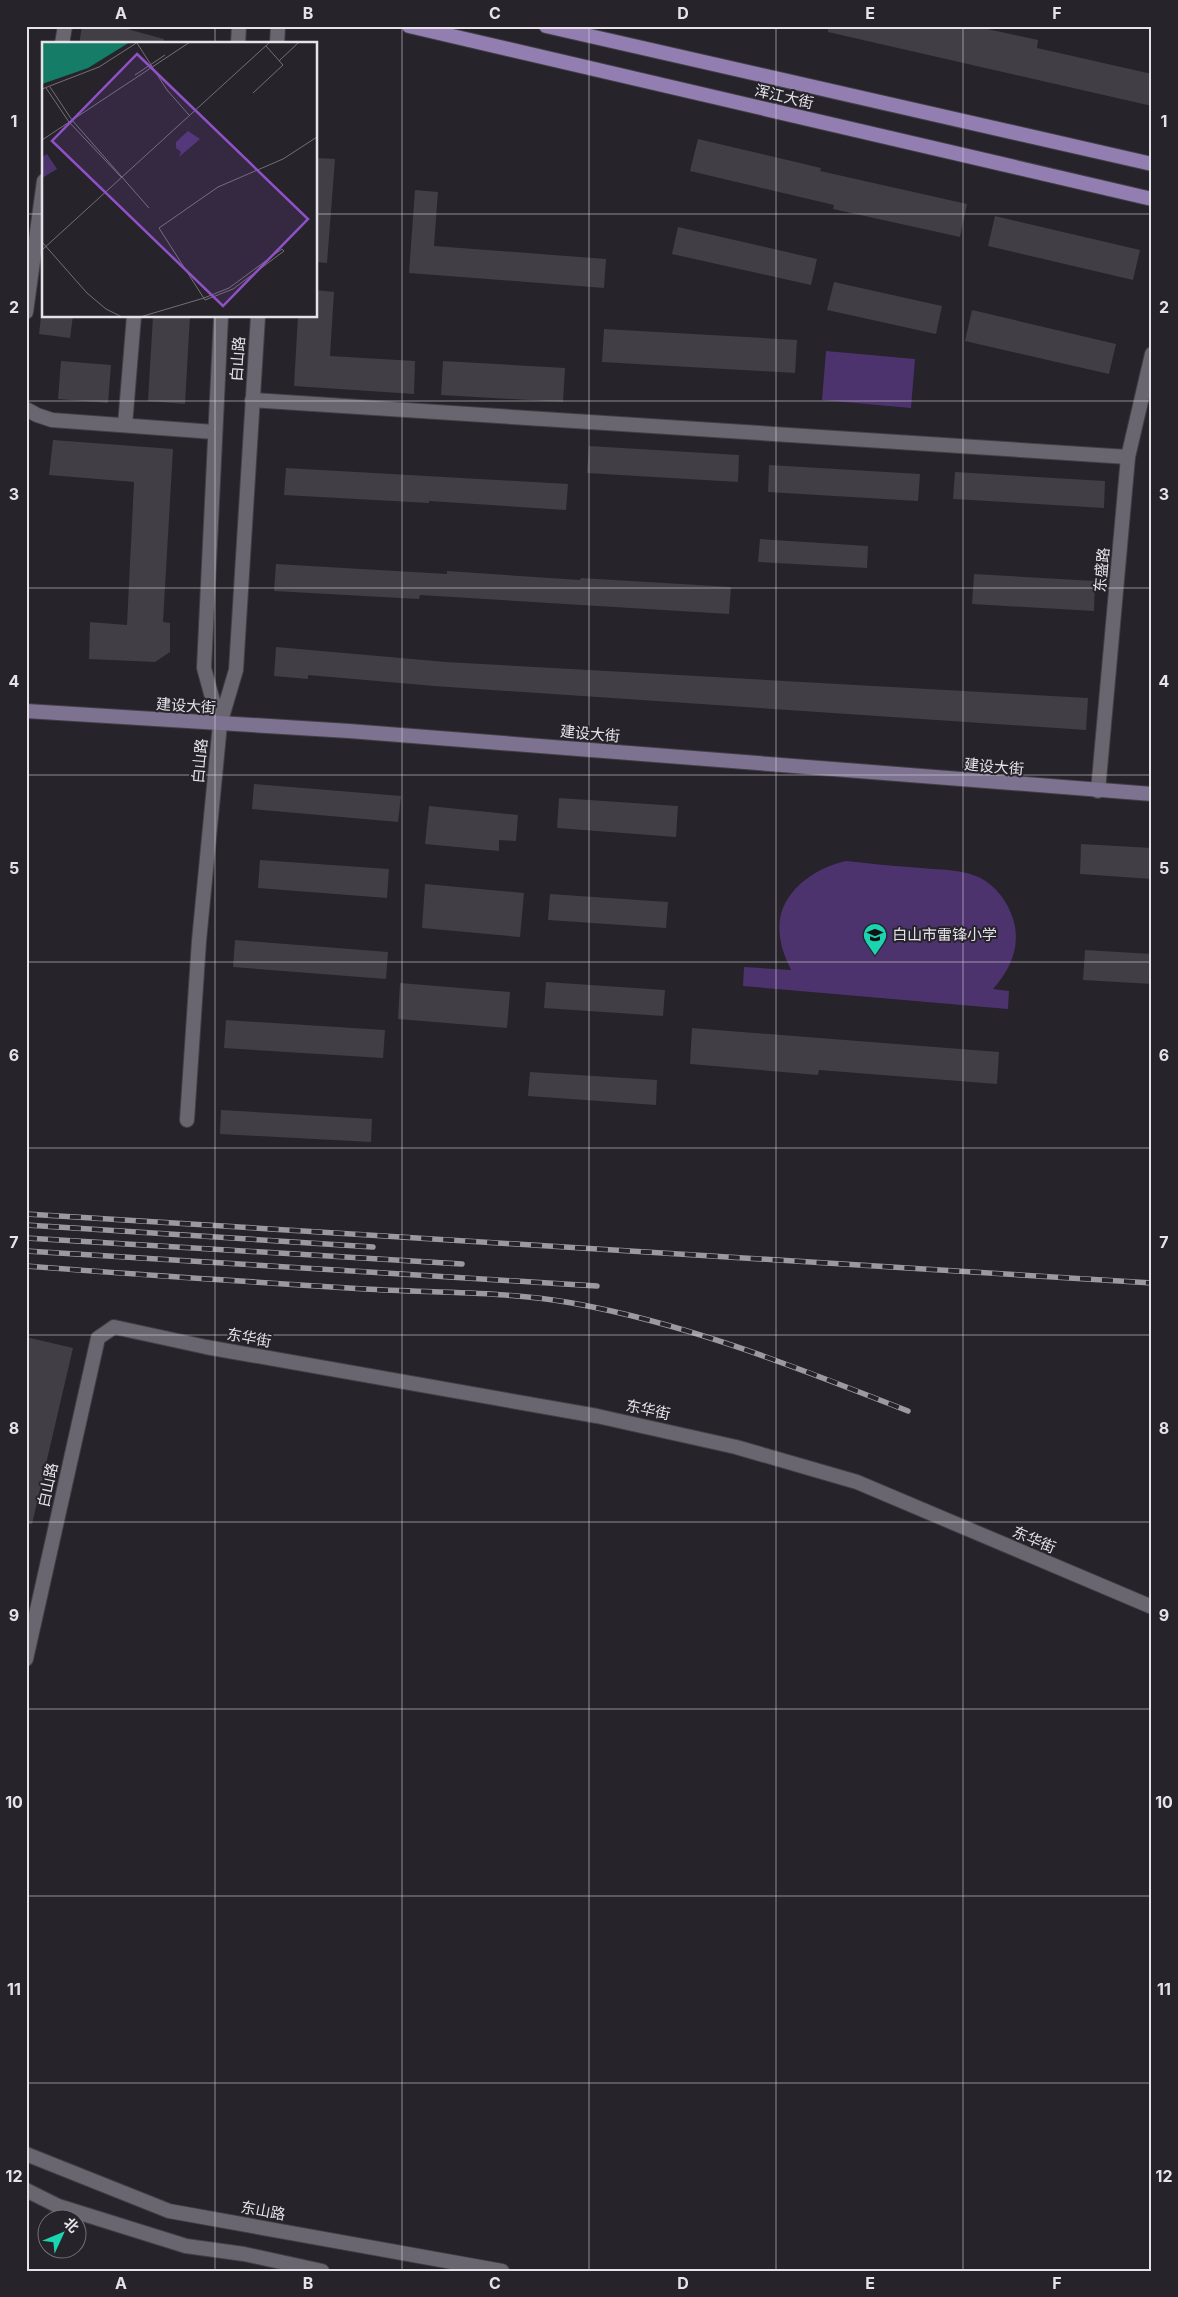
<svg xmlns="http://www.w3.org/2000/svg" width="1178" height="2297" viewBox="0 0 1178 2297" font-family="Inter,'Noto Sans SC',sans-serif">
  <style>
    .green { fill: #4c336e }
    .building { fill: #413e46 }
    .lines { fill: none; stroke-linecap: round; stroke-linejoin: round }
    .minor-casing { stroke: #424046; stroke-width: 16 }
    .tertiary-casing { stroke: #424046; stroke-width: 16 }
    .secondary-casing { stroke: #424046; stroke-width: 16 }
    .primary-casing { stroke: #424046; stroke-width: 16 }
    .minor { stroke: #696670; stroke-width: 14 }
    .tertiary { stroke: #696670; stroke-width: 14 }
    .secondary { stroke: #7d7290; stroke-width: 14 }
    .primary { stroke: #927eb1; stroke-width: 14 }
    .rail-casing { stroke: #9c9aa0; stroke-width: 5.5 }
    .rail { stroke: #26232b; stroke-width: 4; stroke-dasharray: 11; stroke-linecap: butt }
    .grid { fill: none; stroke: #e5e3e8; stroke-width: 1; stroke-opacity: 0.55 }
    .labels { text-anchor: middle; stroke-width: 4; stroke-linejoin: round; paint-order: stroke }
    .street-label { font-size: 15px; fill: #e5e3e8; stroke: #26232b }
    .poi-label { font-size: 15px; fill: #e5e3e8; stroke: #26232b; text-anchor: start }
    .inset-road { fill: none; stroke: #727077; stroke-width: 1 }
    .view { fill: #9051c7; fill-opacity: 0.15; stroke: #9051c7; stroke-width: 2.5 }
    .inset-edge { fill: none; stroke: #e5e3e8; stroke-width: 2.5 }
    .neatline { fill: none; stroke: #e5e3e8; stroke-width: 2 }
    .grid-label { font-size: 16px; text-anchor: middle; font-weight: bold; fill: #e5e3e8 }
  </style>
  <rect width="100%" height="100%" fill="#26232b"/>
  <!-- green -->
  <path class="green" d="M826,351L915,359L911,408L822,400Z
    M846,861C871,864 896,866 921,868C942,870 966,869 984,880C1000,890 1012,909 1015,927C1019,951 1009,971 993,989L1009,991L1008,1009L743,986L744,967L791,970C786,959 781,948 780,936C774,896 811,869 846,861Z"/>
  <!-- building -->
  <path class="building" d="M82,26H116L164,39L163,44H79Z
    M828,26H974L1038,40L1037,48L1152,74V106L828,32Z
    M698,139L821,168L820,171L967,204L960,237L833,209L834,205L690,171Z
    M316,158L335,159L327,263L316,262Z
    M415,190L438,192L434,246L606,259L604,288L409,273Z
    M995,216L1140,250L1133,280L988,246Z
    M678,227L817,259L811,285L672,254Z
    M834,282L942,306L936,334L827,310Z
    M316,290L334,292L330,356L415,361L414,394L294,386L298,316H316Z
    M972,310L1116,344L1109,374L965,341Z
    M41,316H73L70,338L39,334Z
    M153,316H190L185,404L148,401Z
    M604,329L797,340L795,373L602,362Z
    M61,361L111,365L108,403L58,399Z
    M443,361L565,368L563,402L441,395Z
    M53,440L173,449L163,622L170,623V652L155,662L89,659L90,622L127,625L134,482L49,475Z
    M589,446L739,455L738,482L587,473Z
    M769,465L920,474L918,501L768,492Z
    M286,468L568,484L566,510L429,501V503L284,495Z
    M955,472L1105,481L1104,508L953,499Z
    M760,539L868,546L867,568L758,562Z
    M276,564L447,574V571L580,580L581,578L731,587L729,614L420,595L419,599L274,591Z
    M974,574L1095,581L1094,611L972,604Z
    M276,647L446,662L1088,698L1086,730L434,686L308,675V679L274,676Z
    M254,784L401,796L398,822L252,809Z
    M559,798L678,806L676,837L557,828Z
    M429,806L518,815L516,841L499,840V851L425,844Z
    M1081,844L1152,848V879L1080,874Z
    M260,860L389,869L387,898L258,888Z
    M425,884L524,893L520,937L422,928Z
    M550,894L668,902L666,928L548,920Z
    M235,940L388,952L386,979L233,967Z
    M1085,950L1152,954V984L1083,980Z
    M546,982L665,990L663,1016L544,1008Z
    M400,983L510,992L507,1028L398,1019Z
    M226,1020L385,1030L383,1058L224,1048Z
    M692,1028L999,1052L997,1084L819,1070L818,1075L690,1064Z
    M530,1072L657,1080L656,1105L528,1096Z
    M221,1110L372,1119L371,1142L220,1134Z
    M26,1337L73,1348L32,1524H26Z"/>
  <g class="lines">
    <!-- minor casing -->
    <g class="minor-casing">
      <path id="minor" d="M62,44L65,26
        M26,312L44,181
        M252,400L1128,457
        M26,409L37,415L52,420L214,432
        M125,425L134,316"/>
    </g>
    <!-- tertiary casing -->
    <g class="tertiary-casing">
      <path id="tertiary" d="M238,44L239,26
        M277,44L278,26
        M219,723L204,668L221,316
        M1098,791L1128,457L1152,354
        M187,1120L199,941L220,724L236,670L258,316
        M26,1659L98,1338L114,1327L206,1347L597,1416L736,1447L857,1482L1152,1607
        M26,2154L169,2211L502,2271
        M26,2190L58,2206L186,2246L244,2254L322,2271"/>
    </g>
    <!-- secondary casing -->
    <g class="secondary-casing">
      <path id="secondary" d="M26,711L349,731L1152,794"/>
    </g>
    <!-- primary casing -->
    <g class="primary-casing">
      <path id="primary" d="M409,26L1152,199
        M546,26L1152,164"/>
    </g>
    <!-- minor -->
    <use href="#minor" class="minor"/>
    <!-- tertiary -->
    <use href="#tertiary" class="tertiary"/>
    <!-- secondary -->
    <use href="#secondary" class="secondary"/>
    <!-- primary -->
    <use href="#primary" class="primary"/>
    <!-- rail casing -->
    <g class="rail-casing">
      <path id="rail" d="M26,1214L1152,1283
        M26,1225L373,1247
        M26,1238L462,1264
        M26,1251L597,1286
        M26,1266C139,1275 252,1282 365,1289C433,1293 505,1291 572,1303C689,1324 798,1368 908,1411"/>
    </g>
    <!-- rail -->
    <use href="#rail" class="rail"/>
  </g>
  <!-- grid -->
  <path class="grid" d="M215,26V44M402,26V2271M589,26V2271M776,26V2271M963,26V2271M26,214H44M316,214H1152M215,316V2271M26,401H1152M26,588H1152M26,775H1152M26,962H1152M26,1148H1152M26,1335H1152M26,1522H1152M26,1709H1152M26,1896H1152M26,2083H1152"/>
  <!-- icons -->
  <defs>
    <g id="school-pin" transform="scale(1.25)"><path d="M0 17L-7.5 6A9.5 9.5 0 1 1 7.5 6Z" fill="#1bd5b1" stroke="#26232b"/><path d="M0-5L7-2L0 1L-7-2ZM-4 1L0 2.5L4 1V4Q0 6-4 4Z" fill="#111"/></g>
  </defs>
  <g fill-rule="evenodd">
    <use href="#school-pin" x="875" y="935"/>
  </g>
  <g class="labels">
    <!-- street labels -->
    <g class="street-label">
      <text transform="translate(784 97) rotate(13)" y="5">浑江大街</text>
      <text transform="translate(238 359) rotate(-86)" y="5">白山路</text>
      <text transform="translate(1102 570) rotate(-85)" y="5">东盛路</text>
      <text transform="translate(186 706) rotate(4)" y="5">建设大街</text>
      <text transform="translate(590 734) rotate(5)" y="5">建设大街</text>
      <text transform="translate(200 761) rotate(-85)" y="5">白山路</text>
      <text transform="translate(994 767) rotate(5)" y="5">建设大街</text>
      <text transform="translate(249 1338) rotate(10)" y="5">东华街</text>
      <text transform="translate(648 1410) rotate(12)" y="5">东华街</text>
      <text transform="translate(48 1485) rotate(-78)" y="5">白山路</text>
      <text transform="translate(1034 1540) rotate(23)" y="5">东华街</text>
      <text transform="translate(263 2211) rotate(10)" y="5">东山路</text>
    </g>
    <!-- poi labels -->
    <g class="poi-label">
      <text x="892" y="940">白山市雷锋小学</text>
    </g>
  </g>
  <!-- overview -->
  <g transform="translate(42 42)">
    <rect width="275" height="275" fill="#26232b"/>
    <path d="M146,89L158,97L137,115L139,110L134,106V100ZM5,112L15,127L0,136V115Z" fill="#4c336e"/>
    <path d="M0,0H88L46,26L0,42Z" fill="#147c67"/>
    <path class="inset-road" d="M95,1L125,48L147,73M237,19L257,0M93,33L123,13M8,45L30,78L107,166M4,46L27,80L79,135M0,47L57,25L96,0M211,51L241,23L224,4M0,98L148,0M0,200L45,251L64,267L80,275M240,207L242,209L191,247L163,258L117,186L176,145L241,117L275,95M0,208L228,0M162,256L187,246L240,207M98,275L162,256"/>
    <path class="view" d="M95,12L266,177L181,264L10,99Z"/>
    <rect width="275" height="275" class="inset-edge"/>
  </g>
  <!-- border -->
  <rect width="1178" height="2297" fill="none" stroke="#26232b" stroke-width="55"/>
  <!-- north arrow -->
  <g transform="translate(62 2234) rotate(46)"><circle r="24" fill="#26232b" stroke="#727077"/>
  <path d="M0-4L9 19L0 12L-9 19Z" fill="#1bd5b1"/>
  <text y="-8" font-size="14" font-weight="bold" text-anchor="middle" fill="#e5e3e8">北</text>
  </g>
  <rect x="28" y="28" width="1122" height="2242" class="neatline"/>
  <g class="grid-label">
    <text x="121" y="19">A</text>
    <text x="308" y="19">B</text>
    <text x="495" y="19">C</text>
    <text x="683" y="19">D</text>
    <text x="870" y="19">E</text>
    <text x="1057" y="19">F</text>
    <text x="14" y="127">1</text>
    <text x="1164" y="127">1</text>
    <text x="14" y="313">2</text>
    <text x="1164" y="313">2</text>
    <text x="14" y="500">3</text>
    <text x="1164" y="500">3</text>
    <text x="14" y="687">4</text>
    <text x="1164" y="687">4</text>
    <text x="14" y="874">5</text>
    <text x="1164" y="874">5</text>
    <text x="14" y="1061">6</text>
    <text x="1164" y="1061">6</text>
    <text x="14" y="1248">7</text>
    <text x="1164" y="1248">7</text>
    <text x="14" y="1434">8</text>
    <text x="1164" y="1434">8</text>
    <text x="14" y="1621">9</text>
    <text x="1164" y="1621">9</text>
    <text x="14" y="1808">10</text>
    <text x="1164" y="1808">10</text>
    <text x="14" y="1995">11</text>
    <text x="1164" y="1995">11</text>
    <text x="14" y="2182">12</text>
    <text x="1164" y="2182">12</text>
    <text x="121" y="2289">A</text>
    <text x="308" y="2289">B</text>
    <text x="495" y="2289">C</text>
    <text x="683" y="2289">D</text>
    <text x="870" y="2289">E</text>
    <text x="1057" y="2289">F</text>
  </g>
</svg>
